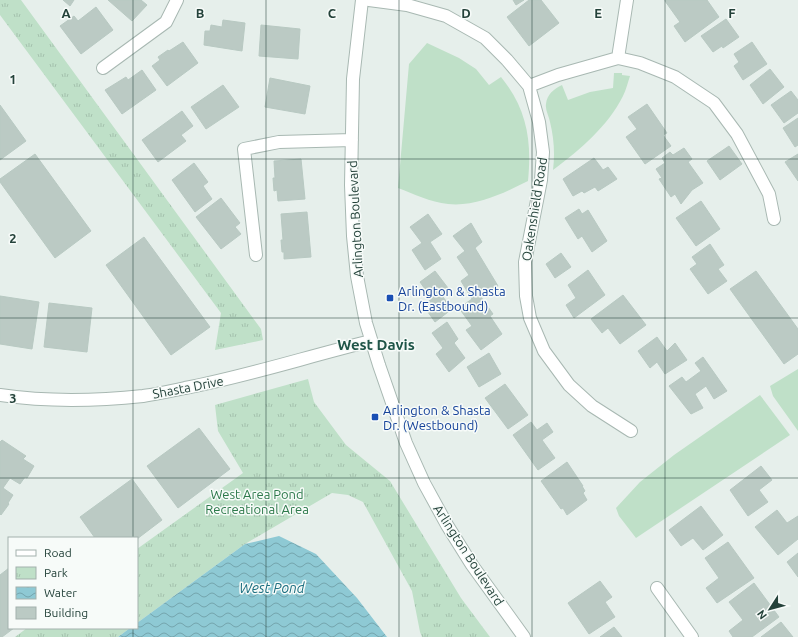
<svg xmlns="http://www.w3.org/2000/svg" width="798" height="637" viewBox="0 0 798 637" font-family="Ubuntu,sans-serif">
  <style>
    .green { fill: #bfe0c8 }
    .park { fill: url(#park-tufts) }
    .water { fill: url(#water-waves) }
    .building { fill: #bbcac4; stroke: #b8c9c2 }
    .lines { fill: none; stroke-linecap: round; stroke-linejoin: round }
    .minor-casing { stroke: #a8b8b2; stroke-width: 14 }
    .minor { stroke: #fff; stroke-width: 12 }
    .grid { fill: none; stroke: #24423a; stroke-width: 1; stroke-opacity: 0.55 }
    .transit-dot { fill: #1a4fb4; stroke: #f7fbf9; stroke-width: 1.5 }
    .labels { text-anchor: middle; stroke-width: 3; stroke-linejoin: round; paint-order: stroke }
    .street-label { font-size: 13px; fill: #24423a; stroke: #f7fbf9 }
    .transit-label { font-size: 13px; fill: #164399; stroke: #f7fbf9; text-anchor: start }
    .park-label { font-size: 13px; fill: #2d7a4b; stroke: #f7fbf9 }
    .water-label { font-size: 14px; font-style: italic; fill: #1c6f80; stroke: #f7fbf9 }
    .quarter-label { font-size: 15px; font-weight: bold; fill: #1f5548; stroke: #f7fbf9 }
    .grid-label { font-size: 13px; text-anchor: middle; font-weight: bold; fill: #24423a; stroke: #f7fbf9; stroke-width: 3; stroke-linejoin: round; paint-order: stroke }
  </style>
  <defs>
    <pattern id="park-tufts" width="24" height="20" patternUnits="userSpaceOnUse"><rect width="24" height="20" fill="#bfe0c8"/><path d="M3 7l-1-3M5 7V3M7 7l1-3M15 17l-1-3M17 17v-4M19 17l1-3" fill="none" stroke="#a4c1ad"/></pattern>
    <pattern id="water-waves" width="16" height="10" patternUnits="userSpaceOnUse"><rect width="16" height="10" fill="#8ec9d4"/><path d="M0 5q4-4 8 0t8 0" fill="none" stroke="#74a5ad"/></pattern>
  </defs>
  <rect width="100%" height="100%" fill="#e6efeb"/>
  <!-- green -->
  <path class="green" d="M427,43L459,58L476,69L489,85L501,77C527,109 532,141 528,181C504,193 476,207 448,204C430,202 414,194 398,188L409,64Z
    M614,73H622V75L630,76C628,82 626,90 623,96C608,126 580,150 553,170C555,154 554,138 550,122C549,116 545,110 546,104C547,94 554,89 562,85L568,100L590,92L613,88Z
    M798,369V431L773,396L770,386Z
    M760,395L790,435L636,538L619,516L616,508L640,482L674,455Z"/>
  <!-- park -->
  <path class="park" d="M0,0H21L261,329L263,340L215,350L221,313L0,15Z
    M308,379L314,402L346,445L390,481L461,598L490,637H422L420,632L412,591L363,502L348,495L332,493L245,544L137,623V549L243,473L218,431L215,405Z
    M27,628H130L118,637H15Z"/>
  <!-- water -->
  <path class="water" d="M279,536L316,554L357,598L387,637H118L130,628H137V623L245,544Z"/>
  <!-- building -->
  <path class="building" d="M63,0H74L70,6Z
    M108,0H141L147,5L132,21Z
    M513,0H524L516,5Z
    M529,0H541L559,23L529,46L507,17Z
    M665,0H707L719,17L685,42L674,26L680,22L665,1Z
    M96,7L113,30L81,54L60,26L74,16L78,21Z
    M726,19L739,37L723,48L722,46L713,52L701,36Z
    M223,20L245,23L242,51L204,45L205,31H210L211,25L222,27Z
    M261,25L300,29L298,59L259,56Z
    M183,42L198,63L167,86L152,66L160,60L158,57L168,50L169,51Z
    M752,42L767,64L743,80L734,66L739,62L734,54Z
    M770,69L784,87L763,104L750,85Z
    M142,70L156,90L122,114L105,90L126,77L128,80Z
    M270,78L310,86L305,114L265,107Z
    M223,85L239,107L206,129L191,107Z
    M791,91L798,100V113L784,123L771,105Z
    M647,104L667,133L663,135L671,146L645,164L626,137L637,129L628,117Z
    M0,105L26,141L0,160Z
    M182,111L193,126L181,135L186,141L158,162L142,140Z
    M798,118V145L795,147L783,128Z
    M729,146L742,164L720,180L707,161Z
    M684,148L692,159L688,162L703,183L692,190L681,204L675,194L671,197L659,179L662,178L656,169L665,163L662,158L670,152L673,155Z
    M35,154L91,231L55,258L0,182V179Z
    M798,154V181L785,162Z
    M594,158L603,170L608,167L617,179L598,191L595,187L584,193L582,191L573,196L563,179Z
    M301,159L305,199L278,201L277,190L274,191L273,178H275L274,161Z
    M194,163L208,182L203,186L212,199L195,212L172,180Z
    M221,198L240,223L235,227L241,234L221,249L196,217Z
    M701,201L720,229L696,246L676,218Z
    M579,209L582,214L588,210L607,241L592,252L582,236L578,239L565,218Z
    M307,212L311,257L284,259V252H282L281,240H283L281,214Z
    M428,214L442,234L430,242L441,259L425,270L412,250L422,243L410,227Z
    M471,223L482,242L475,248L498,286L481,297L493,314L490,316L502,334L481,350L466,330L472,326L459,308L472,299L461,281L469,275L457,257L465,251L453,236Z
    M144,237L210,327L171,355L106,265Z
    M710,244L724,265L718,269L727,281L708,294L690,269L697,264L692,257Z
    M561,253L571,267L555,278L546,264Z
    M588,270L605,295L574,318L566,305L576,298L568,285Z
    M435,271L448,288L440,293L452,309L435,322L423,305L432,299L420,282Z
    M756,271L798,329V354L784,364L730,289Z
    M623,295L646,325L620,344L608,328L602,333L591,319Z
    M0,296L39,302L32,349L0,344Z
    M49,303L92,308L87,352L44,347Z
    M447,322L458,339L454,343L465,358L449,372L436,354L443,348L432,333Z
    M657,337L667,351L675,343L687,360L665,374L657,362L650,368L638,351Z
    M489,353L501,374L479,387L467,367Z
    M703,357L727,391L714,399L706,386L695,394L703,408L691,414L669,386L682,377L686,382L701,371L695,363Z
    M505,384L528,415L508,429L485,398Z
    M531,422L537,430L547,423L553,432L542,440L555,458L538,470L513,435Z
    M199,428L230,469L178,508L147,466Z
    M2,440L26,456L23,459L34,466L27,478L25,477L20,484L10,478L3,488L13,495L8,503L9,504L1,515L0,514V442Z
    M567,462L583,486H582L585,491L583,493L587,500L567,515L563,508L561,509L541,481Z
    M761,466L772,480L759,490L768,502L748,516L730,490Z
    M132,479L162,520L137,539L95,538L80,517Z
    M701,506L723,535L703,550L693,538L681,546L669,530Z
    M777,510L787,523L798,516V539L778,555L755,527Z
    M728,542L754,578L717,603L706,588L719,578L705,558Z
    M798,553V577L787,562Z
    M9,568V628H14L2,637H0V575Z
    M600,581L612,597L605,602L615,617L589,634L568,603Z
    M754,583L779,617L752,637H733L729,631L743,620L729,602Z
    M781,622L793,637H761Z
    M614,627L622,637H600Z"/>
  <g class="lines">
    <!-- minor casing -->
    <g class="minor-casing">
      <path id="minor" d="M362,0L353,79L351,185L353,236L357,276L366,323L379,365L406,443L424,483L447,525L472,565L524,637
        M369,0L407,5L446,16L485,38L507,60L529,86L539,122L543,152L541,180L525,262L526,296L530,318L544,351L569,385L592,406L631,431
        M618,58L627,0
        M103,68L166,22L177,0
        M529,86L558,75L618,58L640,63L675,77L714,103L737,134L769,194L774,219
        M256,255L244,149L279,142L352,140
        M0,395C47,402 96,401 143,396C157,394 171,391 185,388C248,376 309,356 371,341
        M657,588L692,637"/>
    </g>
    <!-- minor -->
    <use href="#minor" class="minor"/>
  </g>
  <!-- grid -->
  <path class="grid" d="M133,0V538M266,0V637M399,0V637M532,0V637M665,0V637M0,159H798M0,318H798M0,478H798M133,628V637"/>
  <!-- markers -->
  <g class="transit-dot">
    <rect x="386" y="294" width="8" height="8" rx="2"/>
    <rect x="371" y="413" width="8" height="8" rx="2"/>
  </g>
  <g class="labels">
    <!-- street labels -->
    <g class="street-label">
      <text transform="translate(534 209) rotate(-81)" y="5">Oakenshield Road</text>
      <text transform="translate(355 219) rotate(-93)" y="5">Arlington Boulevard</text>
      <text transform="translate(188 387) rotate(-11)" y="5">Shasta Drive</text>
      <text transform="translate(469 555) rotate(57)" y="5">Arlington Boulevard</text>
    </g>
    <!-- transit labels -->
    <g class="transit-label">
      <text x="398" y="296">Arlington &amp; Shasta<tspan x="398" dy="15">Dr. (Eastbound)</tspan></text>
      <text x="383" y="415">Arlington &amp; Shasta<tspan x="383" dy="15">Dr. (Westbound)</tspan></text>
    </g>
    <!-- park labels -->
    <g class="park-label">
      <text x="257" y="499">West Area Pond<tspan x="257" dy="15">Recreational Area</tspan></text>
    </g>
    <!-- water labels -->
    <g class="water-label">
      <text x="272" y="593">West Pond</text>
    </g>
    <!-- quarter labels -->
    <g class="quarter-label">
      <text x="376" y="350">West Davis</text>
    </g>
  </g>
  <g class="grid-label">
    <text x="66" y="18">A</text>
    <text x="200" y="18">B</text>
    <text x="332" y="18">C</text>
    <text x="466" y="18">D</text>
    <text x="598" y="18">E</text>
    <text x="732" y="18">F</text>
    <text x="13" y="84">1</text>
    <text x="13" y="243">2</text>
    <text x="13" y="403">3</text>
  </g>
  <!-- legend -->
  <rect x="8" y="537" width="130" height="92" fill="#f7fbf9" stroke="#a3b1ad"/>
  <rect x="16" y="550" width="20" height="6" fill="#ffffff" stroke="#a3b1ad"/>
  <text x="44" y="557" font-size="12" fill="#24423a">Road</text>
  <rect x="16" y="567" width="20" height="12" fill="url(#park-tufts)" stroke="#a3b1ad"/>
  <text x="44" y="577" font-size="12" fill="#24423a">Park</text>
  <rect x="16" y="587" width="20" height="12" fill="url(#water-waves)" stroke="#a3b1ad"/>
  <text x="44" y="597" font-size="12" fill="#24423a">Water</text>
  <rect x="16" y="607" width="20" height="12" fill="#bbcac4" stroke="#a3b1ad"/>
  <text x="44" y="617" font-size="12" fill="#24423a">Building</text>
  <!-- north arrow -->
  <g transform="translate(770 609) rotate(234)" stroke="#f7fbf9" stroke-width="3" paint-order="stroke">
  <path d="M0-3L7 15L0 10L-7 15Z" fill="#24423a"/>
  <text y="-6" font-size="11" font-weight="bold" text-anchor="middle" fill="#24423a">N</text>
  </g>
</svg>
